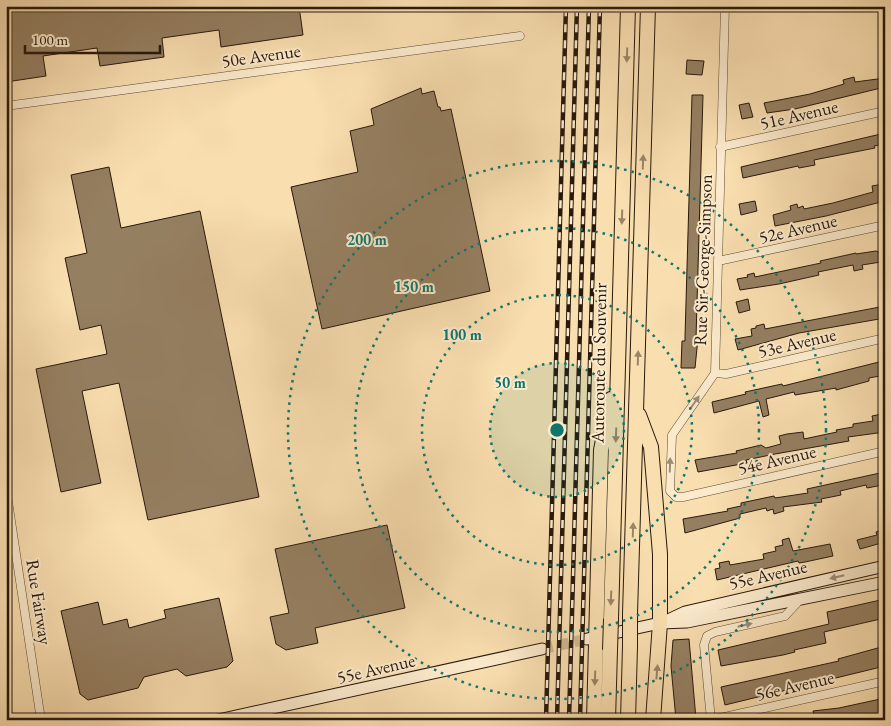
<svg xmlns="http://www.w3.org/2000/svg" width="891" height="726" viewBox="0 0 891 726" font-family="'EB Garamond',serif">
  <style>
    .building { fill: #957f61; stroke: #28190c }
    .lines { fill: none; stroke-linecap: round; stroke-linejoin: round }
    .secondary-tunnel { stroke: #cfb78f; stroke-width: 11; stroke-dasharray: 11 5.5; stroke-linecap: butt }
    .street-casing { stroke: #5c4a35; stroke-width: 9 }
    .secondary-casing { stroke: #28190c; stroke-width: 13 }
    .highway-casing { stroke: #28190c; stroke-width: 16 }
    .street { stroke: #fbeacc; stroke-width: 8 }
    .secondary { stroke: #fbeacc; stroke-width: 11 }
    .highway { stroke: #f9deb0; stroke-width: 14 }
    .rail-casing { stroke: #28190c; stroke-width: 4.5 }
    .rail { stroke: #fbeacc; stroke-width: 2.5; stroke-dasharray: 8; stroke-linecap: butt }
    .highway-bridge-casing { stroke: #28190c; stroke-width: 16; stroke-linecap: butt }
    .highway-bridge { stroke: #f9deb0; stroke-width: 14 }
    .oneway { fill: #9b8566 }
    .oneway2 { fill: #9c8c76 }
    .ring { fill: none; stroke: #0f766e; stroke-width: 2.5; stroke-dasharray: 2.5 5 }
    .labels { text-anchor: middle; stroke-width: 4; stroke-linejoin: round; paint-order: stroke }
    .street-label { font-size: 18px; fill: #28190c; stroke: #fbeacc }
    .centre { fill: #0f766e; stroke: #fbeacc; stroke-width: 2.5 }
    .ring-label { font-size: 15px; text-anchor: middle; font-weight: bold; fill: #0f766e; stroke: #fbeacc; stroke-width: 4; stroke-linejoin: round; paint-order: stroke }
  </style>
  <rect width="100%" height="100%" fill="#f9deb0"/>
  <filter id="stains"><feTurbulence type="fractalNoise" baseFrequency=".004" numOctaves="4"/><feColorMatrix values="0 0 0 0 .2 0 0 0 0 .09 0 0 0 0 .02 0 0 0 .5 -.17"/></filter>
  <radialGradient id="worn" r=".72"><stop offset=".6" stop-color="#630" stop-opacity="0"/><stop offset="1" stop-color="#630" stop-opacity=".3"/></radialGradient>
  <!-- building -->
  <path class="building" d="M6,6H299L303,35L221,47L219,30L162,38L164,57L100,66L97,48L43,56L46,76L6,82Z
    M687,60L704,61L702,75L686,74Z
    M854,77L855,82L885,78V87L795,109L767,113L764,103L810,94L844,84L843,80Z
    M421,88L422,94L434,91L438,107H440L441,111L451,109L490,291L322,329L291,187L358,172L350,131L374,125L371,109Z
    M692,95H703L696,338H698L695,368H681L682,341H685V337Z
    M749,103L753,117L742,119L739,105Z
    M885,133V144L874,146L875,148L814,160L815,165L799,168L798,166L743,178L741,167Z
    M109,167L121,228L200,211L259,497L148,520L119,383L82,391L101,483L61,492L36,369L107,354L101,325L80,330L65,258L87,253L71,175Z
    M883,184L885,201L826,216L775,226L773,215L791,210L790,206L797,204L798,208L803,206L804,209L833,203L873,192L872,186Z
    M755,201L757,211L741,215L739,204Z
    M876,251L879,252L881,262L862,265L863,269L854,271L853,265L818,272L819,275L779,284L740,290L737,279L748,277L747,275L754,273L755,277L821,263L820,261L856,253V254Z
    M748,299L750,310L739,313L736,302Z
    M885,306V318L799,333L738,350L735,339L752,336L751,329L756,328V326L764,324L765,329Z
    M883,361L885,375L869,378V381L836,390V388L795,395L794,392L766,399L769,415L763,417L759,401L714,413L712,402L746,394L745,392L782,384L783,386Z
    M882,414L885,415V432L848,437L849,441L775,454L746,460L747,463L698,472L695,460L737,453L736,451L761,445L766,448L781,444L779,436L787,434L803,432L804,439L837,432L836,430L853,427V424L873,421L872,416Z
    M880,473L883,485L867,488L866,485L840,491L841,495L821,499L822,502L783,507L784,511L774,514L773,509L767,511L766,508L740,514V518L685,533L683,519L728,511L727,509L741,506V503L774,496L775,498L808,493L807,489Z
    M387,525L405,608L315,628L318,643L286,650L276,644L270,617L289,613L275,549Z
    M885,529V542L860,549L857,540L877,535L876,532Z
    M789,538L793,551L830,544L833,556L805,562L799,563L798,561L717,580L715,569L720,568L719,563L729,561L730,565L764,559L763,554L776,551L775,547L783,545L782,540Z
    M219,598L233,661L227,667L186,676L177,669L144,677L138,688L88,700L80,694L61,611L98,602L103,625L127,619L129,628L166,618L164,610Z
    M885,599V618L824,632L826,643L794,650L795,652L783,655L721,666L718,650L829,624L827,612Z
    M689,639L696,719L676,720L671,666L673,640Z
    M885,646V666L725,705L721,687L839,661L838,659Z
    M885,698V715L875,719L815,720L813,711L839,708Z"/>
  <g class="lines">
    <!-- secondary-tunnel -->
    <path class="secondary-tunnel" d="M542,649L587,639"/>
    <!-- street casing -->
    <g class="street-casing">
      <path id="street" d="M725,6L715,373L672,435L670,491L676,497H683L885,451
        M6,106L520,36
        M720,147L885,111
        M718,261L885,225
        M715,373L726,374L885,338
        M6,488L41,720
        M711,720L704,645L707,636L715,632L785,616L799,601
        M711,720L885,681"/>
    </g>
    <!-- secondary casing -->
    <g class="secondary-casing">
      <path id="secondary" d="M666,621L685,612L885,566
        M587,639L660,623L687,622L885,582
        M218,720L542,649"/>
    </g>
    <!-- highway casing -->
    <g class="highway-casing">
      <path id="highway" d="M639,415L651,447L660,554V623L653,720
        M630,614L648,6
        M611,619L628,6
        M594,720L601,450L611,399
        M608,720L610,650
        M628,720L630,646"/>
    </g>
    <!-- street -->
    <use href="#street" class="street"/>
    <!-- secondary -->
    <use href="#secondary" class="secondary"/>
    <!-- highway -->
    <use href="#highway" class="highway"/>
    <!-- rail casing -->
    <g class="rail-casing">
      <path id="rail" d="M546,720L566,6
        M557,720L577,6
        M569,720L589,6
        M580,720L600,6"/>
    </g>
    <!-- rail -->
    <use href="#rail" class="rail"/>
    <!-- highway-bridge casing -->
    <g class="highway-bridge-casing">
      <path id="highway-bridge" d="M630,646V614
        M610,650L611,619"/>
    </g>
    <!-- highway-bridge -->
    <use href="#highway-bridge" class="highway-bridge"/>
  </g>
  <!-- one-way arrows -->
  <defs><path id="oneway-solid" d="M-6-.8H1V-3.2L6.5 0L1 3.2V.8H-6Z" transform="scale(1.25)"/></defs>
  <g class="oneway">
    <use href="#oneway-solid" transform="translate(627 55) rotate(92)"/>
    <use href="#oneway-solid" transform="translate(643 162) rotate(-88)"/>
    <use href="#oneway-solid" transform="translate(622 217) rotate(92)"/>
    <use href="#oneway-solid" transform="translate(638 358) rotate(-88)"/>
    <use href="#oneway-solid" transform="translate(616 435) rotate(92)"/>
    <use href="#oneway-solid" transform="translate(633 530) rotate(-88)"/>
    <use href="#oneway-solid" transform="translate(611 598) rotate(92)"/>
    <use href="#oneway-solid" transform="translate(657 672) rotate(-85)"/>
    <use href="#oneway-solid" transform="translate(595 678) rotate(92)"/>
  </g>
  <g class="oneway2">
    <use href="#oneway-solid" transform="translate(695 402) rotate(-55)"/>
    <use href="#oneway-solid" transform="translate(670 465) rotate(-88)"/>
    <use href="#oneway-solid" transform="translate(837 577) rotate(167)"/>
    <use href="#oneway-solid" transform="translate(745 625) rotate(-13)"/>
  </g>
  <!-- distance rings -->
  <circle cx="557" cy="430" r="67" fill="#0f766e" fill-opacity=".12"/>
  <g class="ring">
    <circle cx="557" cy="430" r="67"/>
    <circle cx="557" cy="430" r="135"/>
    <circle cx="557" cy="430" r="202"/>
    <circle cx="557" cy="430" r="269"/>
  </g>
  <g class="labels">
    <!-- street labels -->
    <g class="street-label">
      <text transform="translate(261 56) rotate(-8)" y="6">50e Avenue</text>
      <text transform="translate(799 115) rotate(-13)" y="6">51e Avenue</text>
      <text transform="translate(798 229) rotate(-13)" y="6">52e Avenue</text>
      <text transform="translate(703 260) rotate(-88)" y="6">Rue Sir-George-Simpson</text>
      <text transform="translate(797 343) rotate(-13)" y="6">53e Avenue</text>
      <text transform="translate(599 363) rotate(-89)" y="6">Autoroute du Souvenir</text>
      <text transform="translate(777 460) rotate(-13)" y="6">54e Avenue</text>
      <text transform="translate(768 575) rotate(-13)" y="6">55e Avenue</text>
      <text transform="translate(39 602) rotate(81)" y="6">Rue Fairway</text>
      <text transform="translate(376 669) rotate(-13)" y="6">55e Avenue</text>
      <text transform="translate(795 686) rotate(-13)" y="6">56e Avenue</text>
    </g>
  </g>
  <circle cx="557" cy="430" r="8" class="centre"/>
  <g class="ring-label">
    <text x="367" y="245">200 m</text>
    <text x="414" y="292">150 m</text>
    <text x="462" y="340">100 m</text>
    <text x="510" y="388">50 m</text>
  </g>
  <!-- margin -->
  <rect width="891" height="726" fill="none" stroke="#f9deb0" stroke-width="25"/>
  <rect x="8" y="8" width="876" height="711" fill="none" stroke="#28190c" stroke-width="2.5"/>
  <rect x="12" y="12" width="866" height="701" fill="none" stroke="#28190c"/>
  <!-- scale -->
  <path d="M25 45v8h135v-8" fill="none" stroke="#28190c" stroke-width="2.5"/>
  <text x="32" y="45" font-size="15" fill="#28190c" stroke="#fbeacc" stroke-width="4" paint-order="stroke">100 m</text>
  <rect width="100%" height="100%" filter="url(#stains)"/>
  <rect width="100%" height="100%" fill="url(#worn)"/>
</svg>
